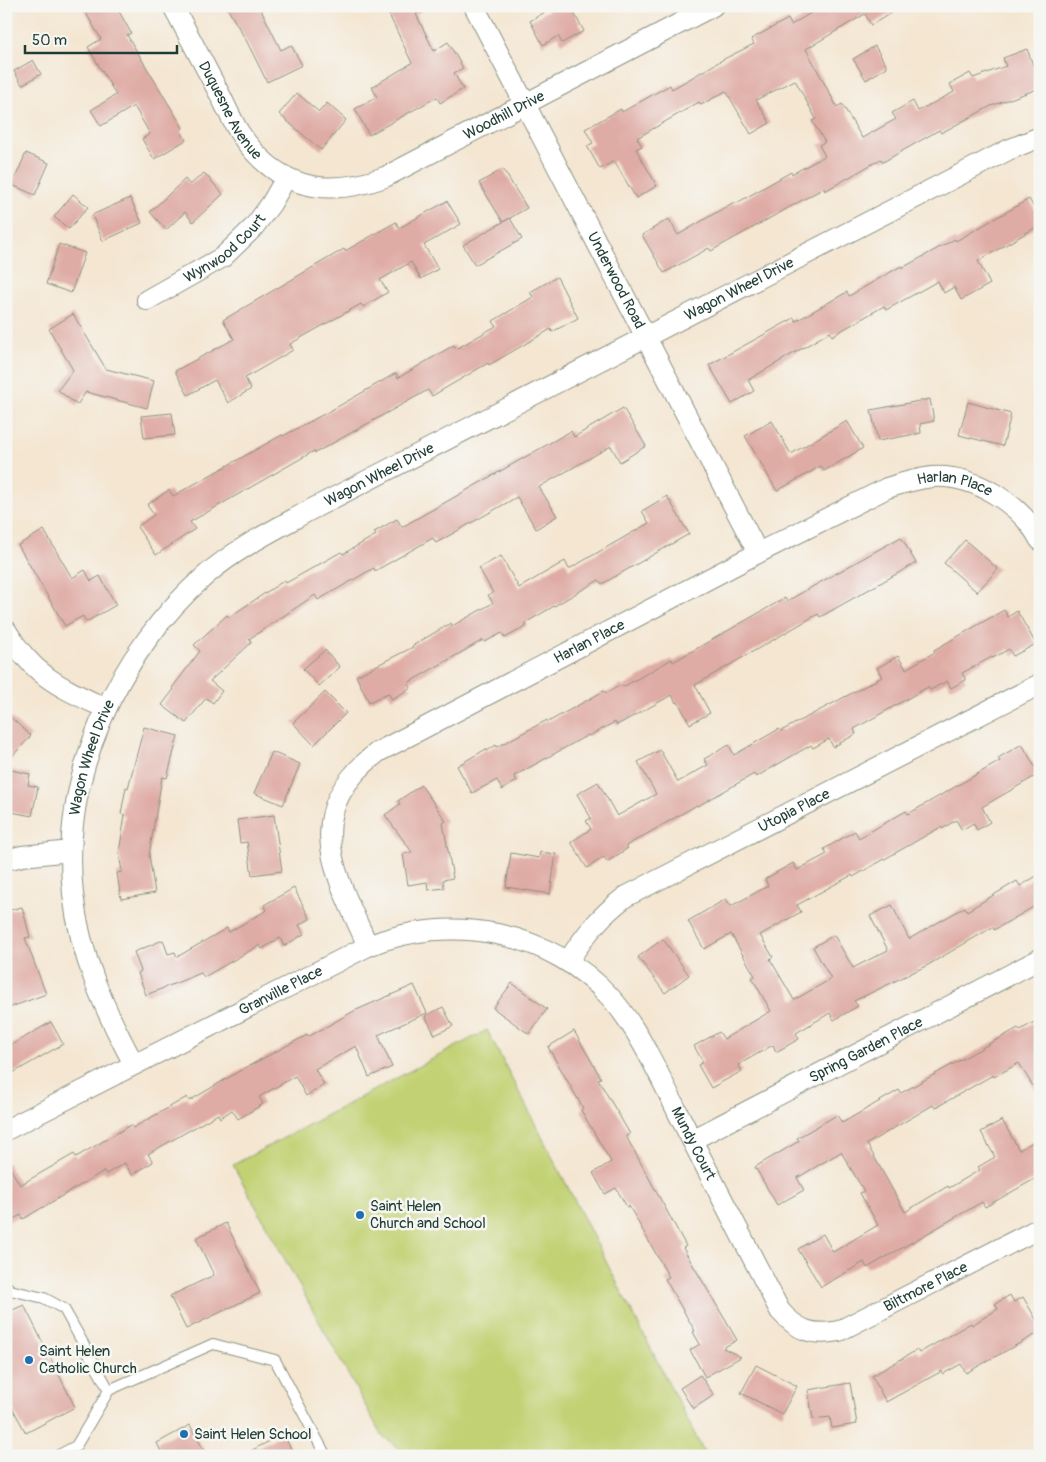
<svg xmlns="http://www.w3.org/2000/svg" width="1046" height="1462" viewBox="0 0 1046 1462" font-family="Pangolin,sans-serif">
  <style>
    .green { fill: #c2d173; stroke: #708754 }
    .building { fill: #dfaca5 }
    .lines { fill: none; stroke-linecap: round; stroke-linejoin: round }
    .service-casing { stroke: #8a9282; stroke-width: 12 }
    .minor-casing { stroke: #8a9282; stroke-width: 22 }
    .service { stroke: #fff; stroke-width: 10 }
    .minor { stroke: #fff; stroke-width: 20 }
    .poi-dot { fill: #1f6fb2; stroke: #f6f6f2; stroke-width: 2 }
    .labels { text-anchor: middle; stroke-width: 5; stroke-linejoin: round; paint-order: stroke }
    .street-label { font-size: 15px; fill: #1f3d34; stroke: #f6f6f2 }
    .poi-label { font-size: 15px; fill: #1f3d34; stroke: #f6f6f2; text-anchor: start }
  </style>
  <rect width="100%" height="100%" fill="#f6f6f2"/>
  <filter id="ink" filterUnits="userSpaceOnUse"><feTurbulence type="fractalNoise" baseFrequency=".02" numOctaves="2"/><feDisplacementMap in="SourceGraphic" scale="10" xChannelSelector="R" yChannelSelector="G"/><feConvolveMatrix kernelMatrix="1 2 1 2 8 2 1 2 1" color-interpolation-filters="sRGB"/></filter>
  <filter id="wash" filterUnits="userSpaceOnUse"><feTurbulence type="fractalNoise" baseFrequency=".0096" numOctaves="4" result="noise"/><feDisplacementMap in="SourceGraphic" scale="20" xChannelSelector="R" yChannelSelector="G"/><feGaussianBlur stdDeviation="1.12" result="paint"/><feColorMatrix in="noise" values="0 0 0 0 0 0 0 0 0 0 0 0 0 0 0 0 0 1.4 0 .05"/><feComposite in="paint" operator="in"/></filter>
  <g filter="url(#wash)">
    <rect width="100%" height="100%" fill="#f4e6d1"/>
    <!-- green -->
    <path class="green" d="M487,1030L706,1456H411L382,1436L233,1165Z"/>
    <g id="blocks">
      <!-- building -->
      <path class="building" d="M82,6H116L131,33L127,35L183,128L180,130L186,140L154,159L142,139L150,134L134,106L101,126L91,110L116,95L88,47L101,39Z
        M226,6H259L281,50L291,45L302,65L267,82L247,42Z
        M385,6H430L416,14L434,51L448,42L463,68L454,73L463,89L440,103L437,97L369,135L355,109L377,97L372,87L412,63Z
        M555,6H570L584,31L562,43L558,36L543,45L530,21Z
        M822,6H903L871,25L865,14L806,49L837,107L842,104L862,138L896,119L892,113L913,101L918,111L954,92L950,84L970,73L973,78L1006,66L1003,58L1027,49L1040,83V88L991,106L941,133L939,130L883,162L881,159L825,191L824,188L711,251L709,248L664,273L642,235L669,219L678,235L734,202L735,204L791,172L792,174L825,156L819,145L825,142L812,121L816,119L795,80L756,100L770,123L751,134L726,91L701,105L699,102L637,138L642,146L636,149L657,186L636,198L614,161L600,169L587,146L593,143L585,129L621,109L622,112L670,85L672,89L724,59L754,44L751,39L788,19L791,25Z
        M875,46L887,67L866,80L853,59Z
        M33,60L41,74L22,85L14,71Z
        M297,93L319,112L327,103L346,120L321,150L279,114Z
        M26,153L49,163L35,195L12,185Z
        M503,169L527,208L503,222L479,183Z
        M204,173L223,194L193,222L185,212L166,230L150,212L185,179L190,185Z
        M73,194L88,207L69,229L54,217Z
        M130,198L142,223L103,241L92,215Z
        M1029,199L1040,218V225L978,261L990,284L961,300L954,287L944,293L938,281L886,310L884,306L832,336L830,332L748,380L754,391L732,404L709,365L794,318L796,321L847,292L849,296L901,266L902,268L955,239L956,241Z
        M447,201L461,224L424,245L438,269L421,279L411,262L380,280L388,292L363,307L361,304L290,344L293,350L245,378L251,389L228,403L215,380L188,395L175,371L234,339L223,320L344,249L345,251L396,222L399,228Z
        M510,218L522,239L475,265L463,245Z
        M59,244L85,253L71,293L46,284Z
        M557,277L578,318L552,332L551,329L489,365L488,363L432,396L428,390L315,453L314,451L190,522L195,529L156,555L137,527L154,515L147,505L169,490L173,496L282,435L283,436L339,406L396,373L398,378L454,345L456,349L496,326L493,321L533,297L530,292Z
        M73,314L106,369L154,381L147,408L86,392L77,405L58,390L73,370L49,329Z
        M930,399L934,421L920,424L921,433L878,441L871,410Z
        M968,402L1011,414L1003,446L959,435Z
        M623,408L646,446L620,462L611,446L539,487L557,516L536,529L517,497L436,543L433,538L375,571L374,568L318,600L315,595L249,639L252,642L210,681L222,691L213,703L206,698L186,723L162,705L174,689L172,688L200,651L194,645L227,615L229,617L285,580L286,583L341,552L343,554L376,535L374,532L397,519L402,527L571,431L574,437Z
        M172,413L175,435L144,438L141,416Z
        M772,421L791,454L847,421L863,448L824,471L821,466L777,491L745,436Z
        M667,496L689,534L602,584L599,580L525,623L527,626L505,638L502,633L485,642L483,640L408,683L411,688L392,699L388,693L369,702L356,676L413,647L412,646L451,623L452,626L493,603L488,595L493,593L479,568L501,556L519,588L565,561L569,569L649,523L642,511Z
        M44,530L72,578L85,570L91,581L100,576L116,605L86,622L83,616L65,626L18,545Z
        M901,537L916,563L820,617L818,614L695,685L710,713L690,724L678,702L676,703L672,695L617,725L615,722L589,736L588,735L514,776L517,781L502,790L497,780L472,793L457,766L486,749L487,751L496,745L497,747L547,720L548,722L604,691L606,693L621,685L623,687L672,659L673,662L785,598L787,601Z
        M965,540L998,569L977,592L944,563Z
        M1004,610L1008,617L1017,611L1036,644L1013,656L1009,649L993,658L992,657L962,673L966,680L951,688L947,681L930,690L928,687L854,729L856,734L833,747L829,739L813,748L811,745L756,777L754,774L698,806L697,805L626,846L628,848L607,862L604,857L587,868L571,842L591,829L586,821L591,818L577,794L598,782L617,816L656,794L638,762L660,750L678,782L708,765L704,759L729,745L734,755L779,729L781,731L882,677L877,668L898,656L906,669L935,652L934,650Z
        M325,650L340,667L319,686L303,669Z
        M325,692L346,713L314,745L293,723Z
        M6,713L31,736L6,763Z
        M144,727L178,736L167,778L162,777L149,855L155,893L121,899L117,873L122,872L119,853L125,815L121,814L126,787L128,788Z
        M1022,744L1039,774L982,807L990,822L977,830L973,823L962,830L956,820L942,829L941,827L853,877L852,875L797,905L801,912L760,935L773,957L770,959L794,1000L831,979L813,947L834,935L853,968L888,950L870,916L892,905L909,939L965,907L967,911L1017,881L1020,886L1040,874V903L994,930L993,927L928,965L854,1001L858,1006L834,1020L830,1013L796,1033L799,1039L776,1052L773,1045L738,1065L742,1071L711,1088L698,1065L703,1062L694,1046L719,1032L724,1039L771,1011L752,978L755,976L731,934L704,949L688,921L726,899L731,906L768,886L765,879L793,863L797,870L827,854L824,849L855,831L859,838L906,811L908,814L1000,761L998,758Z
        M272,752L300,764L283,805L254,793Z
        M6,769L30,774L28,785L38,787L32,816L6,811Z
        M421,785L446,821L443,823L453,878L443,880L444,888L428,890L427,882L408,885L403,854L412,852L385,815L400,804L398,801Z
        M274,815L282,871L252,875L247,842L240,843L237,820Z
        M540,852L556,854L550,894L506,887L511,853L539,858Z
        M294,888L310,919L299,925L304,934L284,946L280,938L262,949L260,945L204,977L201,973L146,995L138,973L141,971L134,952L163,940L168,954L175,952L177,957L227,928L229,932L267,910L264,905Z
        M22,907L30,937L25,938L46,994L6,1009V911Z
        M663,939L689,975L665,993L638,957Z
        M512,983L547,1009L529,1034L493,1008Z
        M414,985L427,1013L378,1035L392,1067L369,1077L356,1046L315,1069L324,1085L306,1096L295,1076L259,1097L263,1104L238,1119L232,1110L220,1118L218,1114L148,1154L153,1162L132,1175L125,1163L106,1174L104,1171L23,1219L21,1215L6,1223V1161L20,1185L74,1154L76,1157L131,1125L133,1128L187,1097L189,1101L243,1069L307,1035L308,1037L354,1011Z
        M443,1007L453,1026L435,1035L425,1016Z
        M1040,1019V1098L1019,1063L994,1077L993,1075L935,1108L933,1105L867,1144L905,1212L948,1186L949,1188L980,1170L978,1167L995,1157L981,1132L1002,1120L1019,1150L1040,1138V1176L985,1207L982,1202L867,1268L864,1262L821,1287L798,1249L823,1234L833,1252L878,1225L860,1193L864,1191L841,1152L797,1178L804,1190L777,1205L755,1167L799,1141L797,1138L837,1115L842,1123L899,1090L901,1093L1018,1028L1020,1030Z
        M51,1022L63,1044L6,1077V1048Z
        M574,1031L601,1078L598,1079L630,1134L626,1136L686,1246L683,1248L737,1340L723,1348L741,1357L705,1377L690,1350L700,1344L693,1332L695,1331L665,1279L669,1277L629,1206L627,1207L616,1188L605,1194L593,1173L611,1162L581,1110L583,1108L548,1047Z
        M226,1223L260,1293L186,1329L170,1296L214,1275L196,1238Z
        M1010,1295L1014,1302L1023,1297L1040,1326V1332L966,1373L961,1364L943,1374L942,1371L886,1402L872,1376L917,1350L919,1353L971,1323L972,1325L998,1309L995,1304Z
        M24,1305L75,1407L26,1433L12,1407L6,1411V1313Z
        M756,1365L797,1386L782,1414L741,1393Z
        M700,1375L714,1395L693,1409L680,1388Z
        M850,1383L857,1424L832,1428L830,1417L813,1419L808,1390Z
        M190,1425L207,1456H163L157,1443Z
        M283,1434L295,1456H241Z"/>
    </g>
  </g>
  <g filter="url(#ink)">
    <use href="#blocks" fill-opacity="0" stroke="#8a9282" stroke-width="1"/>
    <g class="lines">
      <!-- service casing -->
      <g class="service-casing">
        <path id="service" d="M6,1285L10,1290L44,1298L64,1309L109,1390
          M57,1456L76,1446L109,1390L213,1344L275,1360L326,1456"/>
      </g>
      <!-- minor casing -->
      <g class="minor-casing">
        <g id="minor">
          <path id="s1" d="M173,6C188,34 203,63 218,91C225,104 231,119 239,132C276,188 324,199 385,177L713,6"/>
          <path id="s2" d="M474,6L758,553"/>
          <path id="s3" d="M147,300L223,257L253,228L271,204L286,178"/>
          <path d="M6,630C33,676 60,687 105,708"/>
          <path d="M6,860L22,856L71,851"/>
          <path id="s4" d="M368,946C334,871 299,813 378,752L758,553L887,488C902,483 917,479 932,477C974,474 1021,504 1040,540"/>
          <path id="s5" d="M568,961C586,934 599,917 625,897L1040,684"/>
          <path id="s6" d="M134,1064C105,1011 80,956 73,894C60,777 118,651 206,575C237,548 276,529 312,509L1008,150L1040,137"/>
          <path id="s7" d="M6,1130L368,946C450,912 551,931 611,998C639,1029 662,1081 681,1119C714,1183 747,1247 780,1311C798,1331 813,1336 839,1331L1040,1228"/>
          <path id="s8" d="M692,1140L1040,959"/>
        </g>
      </g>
      <!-- service -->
      <use href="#service" class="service"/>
      <!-- minor -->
      <use href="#minor" class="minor"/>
    </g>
  </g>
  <!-- markers -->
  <g class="poi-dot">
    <circle cx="360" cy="1215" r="5"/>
    <circle cx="29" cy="1360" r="5"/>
    <circle cx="184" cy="1434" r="5"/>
  </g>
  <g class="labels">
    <!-- street labels -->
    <g class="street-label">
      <text dy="5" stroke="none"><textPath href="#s1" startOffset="119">Duquesne Avenue</textPath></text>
      <text dy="5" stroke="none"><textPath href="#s1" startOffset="444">Woodhill Drive</textPath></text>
      <text dy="5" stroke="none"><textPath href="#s3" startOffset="94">Wynwood Court</textPath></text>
      <text dy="5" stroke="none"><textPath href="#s2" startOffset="309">Underwood Road</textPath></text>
      <text dy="5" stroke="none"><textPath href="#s6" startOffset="1146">Wagon Wheel Drive</textPath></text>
      <text dy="5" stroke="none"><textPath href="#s6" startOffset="741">Wagon Wheel Drive</textPath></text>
      <text dy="5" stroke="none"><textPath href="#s4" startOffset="861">Harlan Place</textPath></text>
      <text dy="5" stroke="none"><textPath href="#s4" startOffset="456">Harlan Place</textPath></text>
      <text dy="5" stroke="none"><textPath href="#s6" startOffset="321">Wagon Wheel Drive</textPath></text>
      <text dy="5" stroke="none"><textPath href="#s5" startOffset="276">Utopia Place</textPath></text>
      <text dy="5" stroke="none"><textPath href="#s7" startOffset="308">Granville Place</textPath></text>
      <text dy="5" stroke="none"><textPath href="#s8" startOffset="196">Spring Garden Place</textPath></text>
      <text dy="5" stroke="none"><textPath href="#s7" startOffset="838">Mundy Court</textPath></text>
      <text dy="5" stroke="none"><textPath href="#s7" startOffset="1190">Biltmore Place</textPath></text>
    </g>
    <!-- poi labels -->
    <g class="poi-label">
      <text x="370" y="1211">Saint Helen<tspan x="370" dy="17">Church and School</tspan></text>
      <text x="39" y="1356">Saint Helen<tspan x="39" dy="17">Catholic Church</tspan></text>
      <text x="194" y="1439">Saint Helen School</text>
    </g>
  </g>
  <!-- margin -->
  <rect width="1046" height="1462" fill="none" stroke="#f6f6f2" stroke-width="25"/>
  <!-- scale -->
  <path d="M25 45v8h152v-8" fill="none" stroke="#1f3d34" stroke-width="2.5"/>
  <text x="32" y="45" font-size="15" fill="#1f3d34" stroke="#f6f6f2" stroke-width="4" paint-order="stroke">50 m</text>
</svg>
